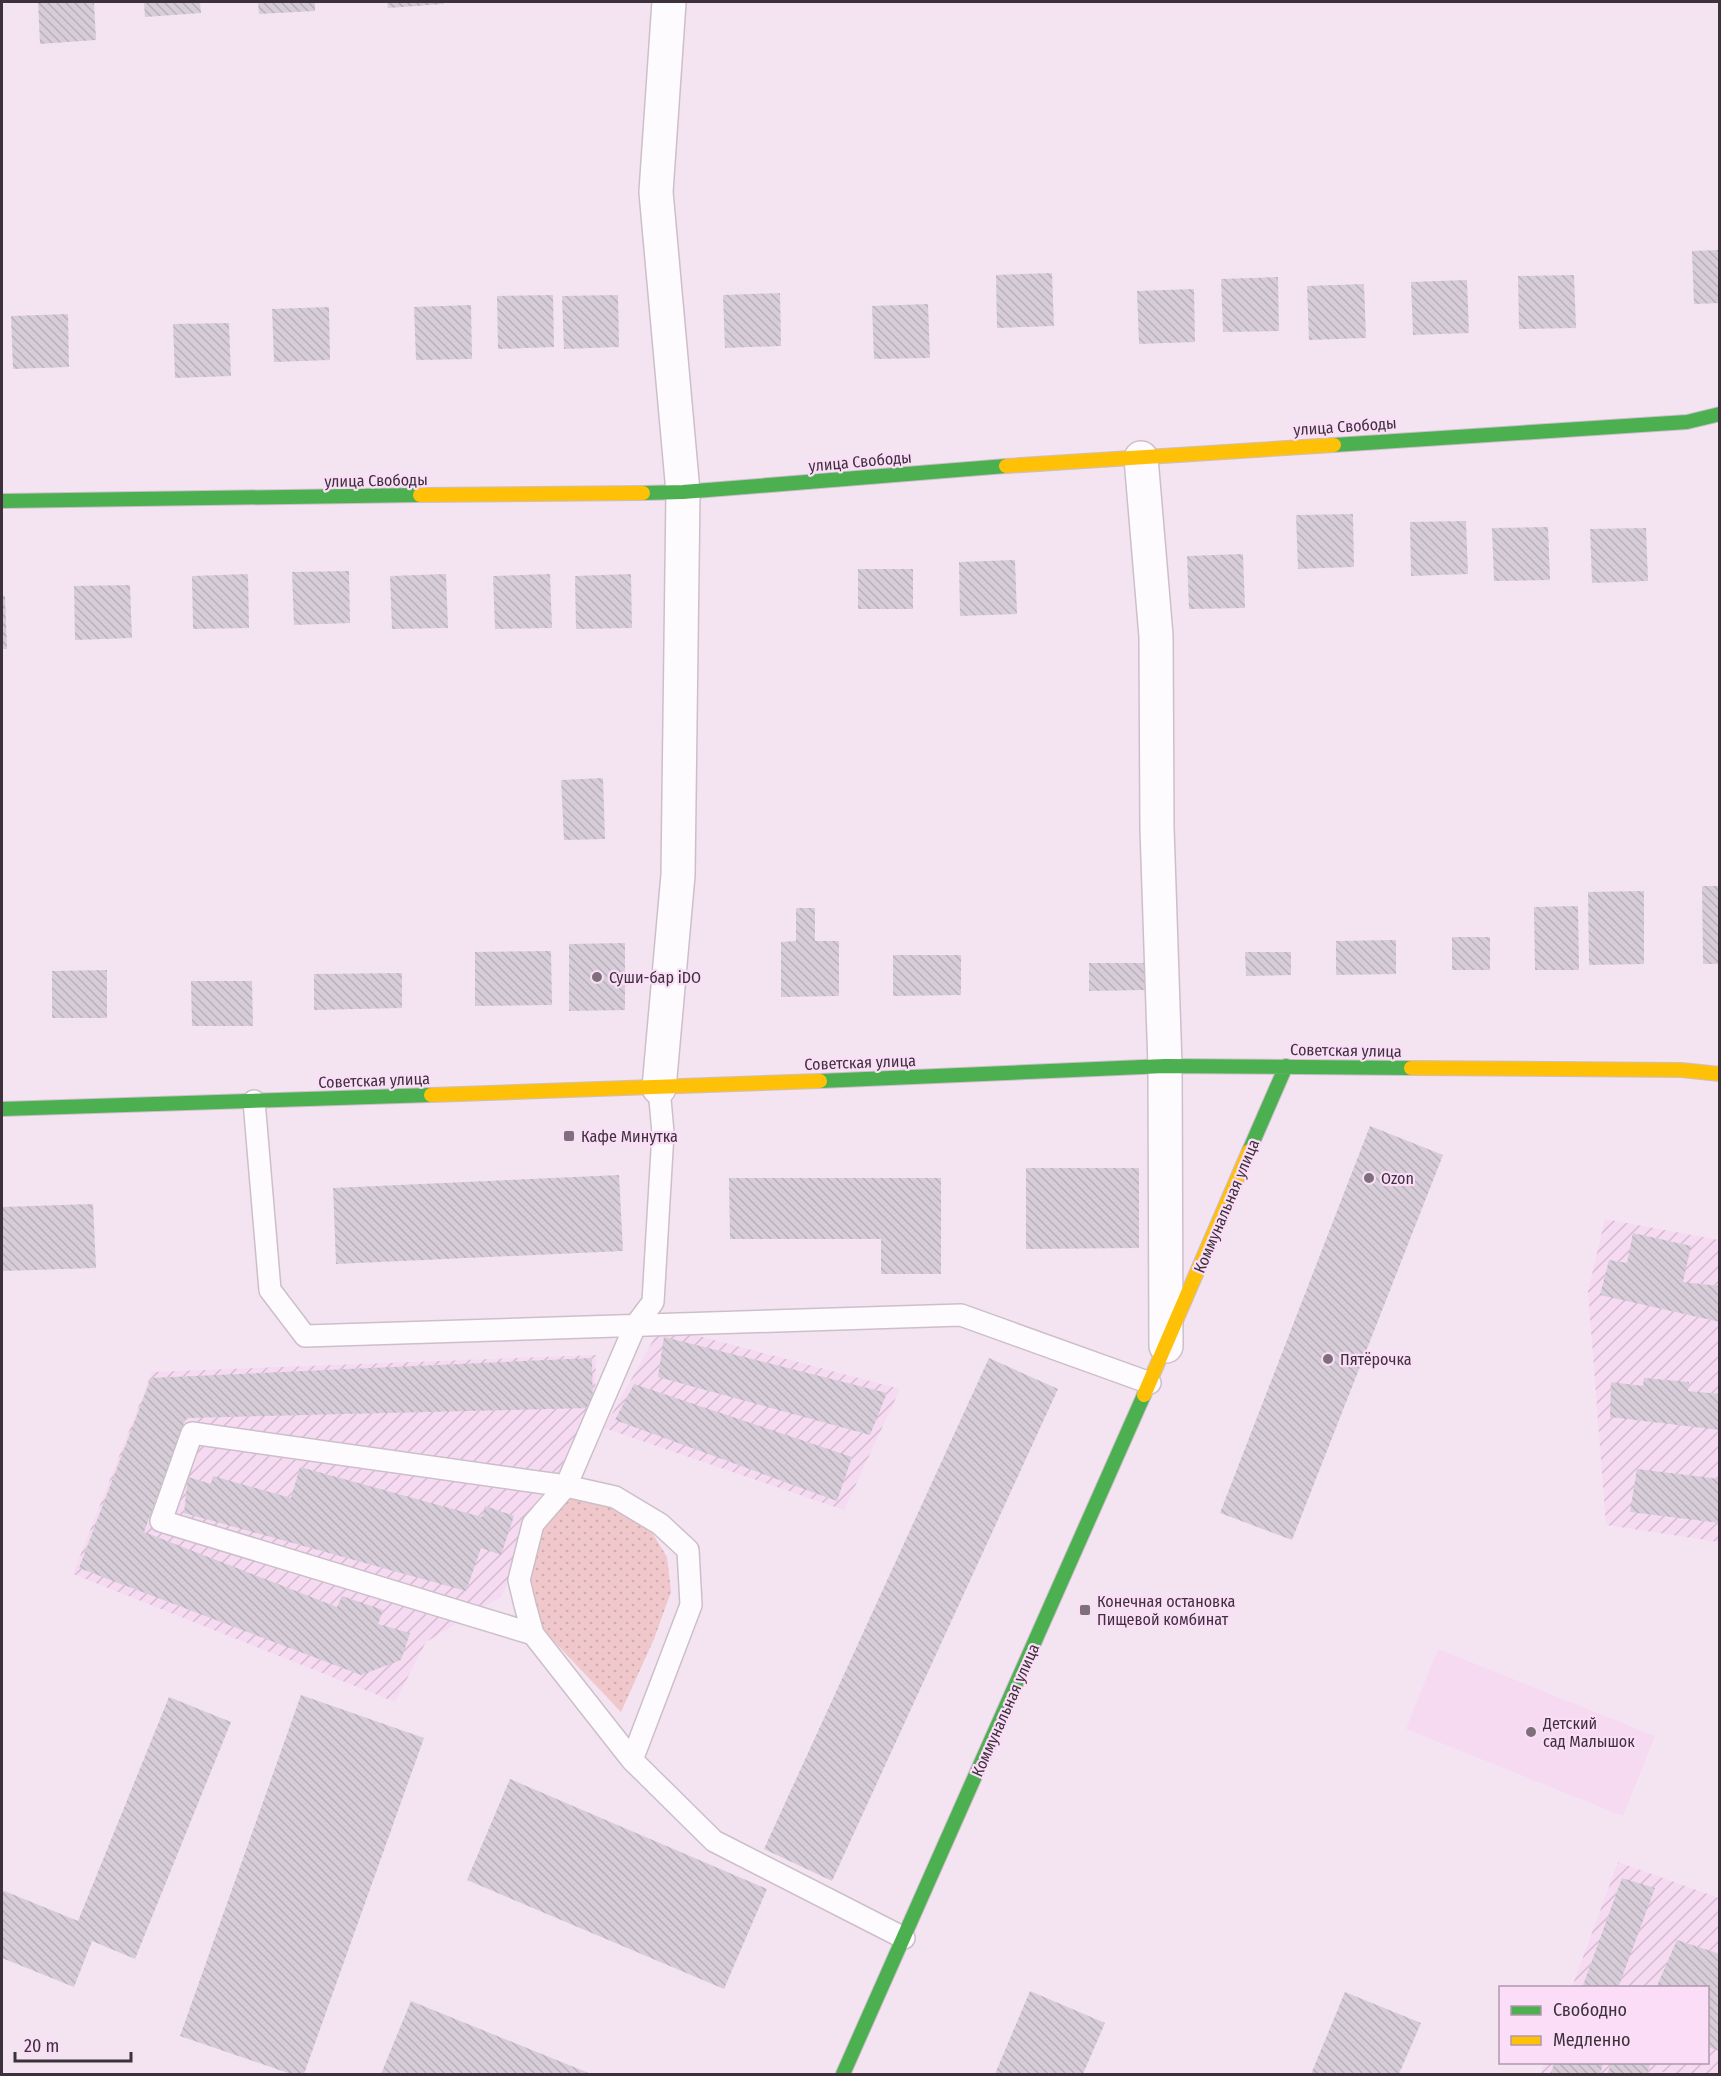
<svg xmlns="http://www.w3.org/2000/svg" width="1721" height="2076" viewBox="0 0 1721 2076" font-family="'Fira Sans Condensed',sans-serif">
  <style>
    .built { fill: #f5daf2 }
    .industrial { fill: url(#industrial-furrows) }
    .grass { fill: url(#grass-dots) }
    .building { fill: url(#building-back-hatch) }
    .lines { fill: none; stroke-linecap: round; stroke-linejoin: round }
    .lane-casing { stroke: #ccbfca; stroke-width: 24 }
    .street-casing { stroke: #ccbfca; stroke-width: 36 }
    .fast-casing { stroke: #ccbfca; stroke-width: 16 }
    .slow-casing { stroke: #ccbfca; stroke-width: 16 }
    .lane { stroke: #fdfbfd; stroke-width: 21 }
    .street { stroke: #fdfbfd; stroke-width: 33 }
    .fast { stroke: #4caf50; stroke-width: 14 }
    .slow { stroke: #ffc107; stroke-width: 14 }
    .poi-dot { fill: #7d707c; stroke: #fbddf8; stroke-width: 2 }
    .labels { text-anchor: middle; stroke-width: 4.5; stroke-linejoin: round; paint-order: stroke }
    .street-label { font-size: 16px; fill: #3d323c; stroke: #fbddf8 }
    .poi-label { font-size: 16px; fill: #3d323c; stroke: #fbddf8; text-anchor: start }
  </style>
  <defs>
    <pattern id="industrial-furrows" width="10" height="10" patternUnits="userSpaceOnUse" patternTransform="scale(1.5)"><rect width="10" height="10" fill="#f5daf2"/><path d="M-1 1l2-2M0 10L10 0M9 11l2-2" fill="none" stroke="#d3bcd0"/></pattern>
    <pattern id="grass-dots" width="8" height="8" patternUnits="userSpaceOnUse" patternTransform="scale(1.5)"><rect width="8" height="8" fill="#f0c8cb"/><path d="M2 2h.1M6 6h.1" fill="none" stroke="#cfacaf" stroke-width="1.8" stroke-linecap="round"/></pattern>
    <pattern id="building-back-hatch" width="6" height="6" patternUnits="userSpaceOnUse" patternTransform="scale(1.5)"><rect width="6" height="6" fill="#d7cdd9"/><path d="M-1 5l2 2M0 0l6 6M5-1l2 2" fill="none" stroke="#b9b0bb"/></pattern>
  </defs>
  <rect width="100%" height="100%" fill="#f4e4f2"/>
  <!-- built -->
  <path class="built" d="M1438,1649L1655,1736L1623,1816L1406,1729Z"/>
  <!-- industrial -->
  <path class="industrial" d="M1605,1219L1719,1240V1542L1606,1525L1588,1291Z
    M661,1326L900,1389L844,1510L604,1428Z
    M596,1355L595,1410L501,1597L426,1642L395,1702L73,1574L152,1372Z
    M1618,1862L1719,1898V2074H1671L1662,2072L1661,2074H1540L1544,2063L1708,2062V1988L1572,1987Z"/>
  <!-- grass -->
  <path class="grass" d="M576,1491L599,1498L648,1526L667,1557L671,1592L654,1639L621,1712L545,1632L533,1610L526,1580L534,1540L553,1506Z"/>
  <!-- building -->
  <path class="building" d="M38,2H94L96,40L40,44Z
    M144,2H200L201,13L145,17Z
    M258,2H315V11L259,14Z
    M387,2H443L444,4L388,8Z
    M1720,250V303L1694,304L1692,251Z
    M1052,273L1054,326L997,328L996,275Z
    M1574,275L1576,328L1519,329L1518,276Z
    M1278,277L1279,331L1223,332L1221,279Z
    M1467,280L1469,333L1413,335L1411,282Z
    M1364,284L1366,338L1309,340L1307,286Z
    M1194,289L1195,342L1139,344L1137,291Z
    M780,293L781,346L725,348L723,295Z
    M553,295L554,347L498,349L497,296Z
    M618,295L619,347L564,349L562,296Z
    M928,304L930,358L874,359L872,306Z
    M471,305L472,359L416,360L414,307Z
    M329,307L330,360L274,362L272,309Z
    M68,314L69,367L13,369L11,316Z
    M229,323L231,376L175,378L173,324Z
    M1353,514L1354,567L1298,569L1296,515Z
    M1466,521L1468,574L1411,576L1410,522Z
    M1548,527L1550,580L1494,581L1492,528Z
    M1646,528L1648,581L1592,583L1590,529Z
    M1243,554L1245,608L1189,609L1187,556Z
    M1015,560L1017,614L960,616L959,562Z
    M858,569H913V609H858Z
    M349,571L350,623L294,625L292,572Z
    M248,574L249,628L193,629L192,576Z
    M446,574L448,628L392,629L390,576Z
    M550,574L552,628L495,629L493,576Z
    M631,574L632,628L576,629L575,576Z
    M130,585L132,638L75,640L74,586Z
    M2,596H5L7,649H2Z
    M603,778L605,839L564,840L561,780Z
    M1702,886H1720V964H1703Z
    M1644,891V964L1589,965L1588,892Z
    M1578,906L1579,970H1535L1534,907Z
    M796,908H815V941H839V996L781,997V942L796,941Z
    M1452,937H1490V970H1452Z
    M1396,940V974L1336,975V941Z
    M625,943V1010L569,1011V944Z
    M551,951L552,1005L475,1006V952Z
    M1245,952H1291V975L1246,976Z
    M893,955H961V995L893,996Z
    M1089,963H1146V990L1089,991Z
    M107,970V1018H52V971Z
    M402,973V1008L314,1010V974Z
    M191,981H252L253,1026H192Z
    M1370,1126L1443,1155L1292,1540L1220,1513Z
    M1026,1168H1139V1248L1026,1249Z
    M619,1175L623,1251L336,1264L333,1188Z
    M729,1178H941V1274H881V1239H730Z
    M93,1204L96,1268L2,1271V1207Z
    M1633,1233L1691,1246L1683,1282L1720,1286V1322L1600,1295L1609,1260L1627,1263Z
    M664,1337L887,1393L870,1435L658,1377Z
    M592,1358L593,1408L186,1418L144,1532L337,1607L342,1596L383,1610L378,1624L410,1633L401,1660L361,1675L79,1568L151,1378Z
    M989,1358L1058,1389L832,1881L764,1849Z
    M1644,1378L1689,1382L1688,1391L1720,1394V1430L1610,1417L1611,1382L1643,1386Z
    M634,1384L852,1457L837,1501L615,1420Z
    M300,1467L482,1517L485,1506L514,1516L501,1555L481,1548L466,1591L184,1513L188,1477L211,1484L213,1476L291,1498Z
    M1637,1469L1720,1479V1523L1630,1512Z
    M301,1695L424,1738L304,2074H291L180,2036Z
    M169,1697L231,1722L135,1959L92,1941L74,1987L2,1958V1890L78,1921Z
    M510,1779L767,1889L724,1989L467,1880Z
    M1622,1878L1655,1888L1618,1988H1582Z
    M1677,1940L1720,1954V2051L1708,2047V1988H1656Z
    M1030,1991L1105,2023L1083,2074H995Z
    M1345,1992L1421,2023L1399,2074H1311Z
    M411,2001L591,2074H381Z
    M1555,2062H1604L1600,2074H1550Z
    M1612,2062H1651L1647,2074H1607Z"/>
  <g class="lines">
    <!-- lane casing -->
    <g class="lane-casing">
      <path id="lane" d="M659,1088L663,1133L653,1302L635,1326L566,1486L533,1524L519,1580L525,1605L533,1634L632,1760L714,1841L904,1938
        M254,1101L270,1290L305,1336L961,1315L1150,1383
        M533,1634L161,1521L192,1433L566,1486L615,1497L660,1524L688,1550L691,1605L632,1760"/>
    </g>
    <!-- street casing -->
    <g class="street-casing">
      <path id="street" d="M1141,458L1156,636L1157,828L1165,1066L1166,1346
        M659,1088L678,875L683,492L656,192L669,2"/>
    </g>
    <!-- fast casing -->
    <g class="fast-casing">
      <path id="fast" d="M1334,445L1687,422L1720,414
        M643,493L683,492L1006,466
        M2,501L420,495
        M820,1081L1165,1066L1411,1068
        M2,1109L431,1095
        M1249,1151L1286,1066
        M843,2074L1144,1395"/>
    </g>
    <!-- slow casing -->
    <g class="slow-casing">
      <path id="slow" d="M1006,466L1334,445
        M420,495L643,493
        M1411,1068L1681,1070L1720,1074
        M431,1095L820,1081
        M1144,1395L1249,1151"/>
    </g>
    <!-- lane -->
    <use href="#lane" class="lane"/>
    <!-- street -->
    <use href="#street" class="street"/>
    <!-- fast -->
    <use href="#fast" class="fast"/>
    <!-- slow -->
    <use href="#slow" class="slow"/>
  </g>
  <!-- markers -->
  <g class="poi-dot">
    <circle cx="597" cy="977" r="6"/>
    <rect x="563" y="1130" width="12" height="12" rx="3"/>
    <circle cx="1369" cy="1178" r="6"/>
    <circle cx="1328" cy="1359" r="6"/>
    <rect x="1079" y="1604" width="12" height="12" rx="3"/>
    <circle cx="1531" cy="1732" r="6"/>
  </g>
  <g class="labels">
    <!-- street labels -->
    <g class="street-label">
      <text transform="translate(1345 426) rotate(-4)" y="6">улица Свободы</text>
      <text transform="translate(860 461) rotate(-5)" y="6">улица Свободы</text>
      <text transform="translate(376 480) rotate(-1)" y="6">улица Свободы</text>
      <text transform="translate(1346 1050) rotate(1)" y="6">Советская улица</text>
      <text transform="translate(860 1062) rotate(-2)" y="6">Советская улица</text>
      <text transform="translate(374 1080) rotate(-2)" y="6">Советская улица</text>
      <text transform="translate(1226 1206) rotate(-67)" y="6">Коммунальная улица</text>
      <text transform="translate(1005 1710) rotate(-66)" y="6">Коммунальная улица</text>
    </g>
    <!-- poi labels -->
    <g class="poi-label">
      <text x="609" y="983">Суши-бар iDO</text>
      <text x="581" y="1142">Кафе Минутка</text>
      <text x="1381" y="1184">Ozon</text>
      <text x="1340" y="1365">Пятёрочка</text>
      <text x="1097" y="1607">Конечная остановка<tspan x="1097" dy="18">Пищевой комбинат</tspan></text>
      <text x="1543" y="1729">Детский<tspan x="1543" dy="18">сад Малышок</tspan></text>
    </g>
  </g>
  <!-- border -->
  <rect width="1721" height="2076" fill="none" stroke="#3d323c" stroke-width="6"/>
  <!-- legend -->
  <rect x="1499" y="1986" width="210" height="78" fill="#fbddf8" stroke="#af99ad" stroke-width="1.5"/>
  <rect x="1511" y="2006" width="30" height="9" fill="#4caf50" stroke="#af99ad" stroke-width="1.5"/>
  <text x="1553" y="2016" font-size="18" fill="#3d323c">Свободно</text>
  <rect x="1511" y="2036" width="30" height="9" fill="#ffc107" stroke="#af99ad" stroke-width="1.5"/>
  <text x="1553" y="2046" font-size="18" fill="#3d323c">Медленно</text>
  <!-- scale -->
  <path d="M15 2052v9h116v-9" fill="none" stroke="#3d323c" stroke-width="3"/>
  <text x="24" y="2052" font-size="18" fill="#3d323c" stroke="#fbddf8" stroke-width="4.5" paint-order="stroke">20 m</text>
</svg>
